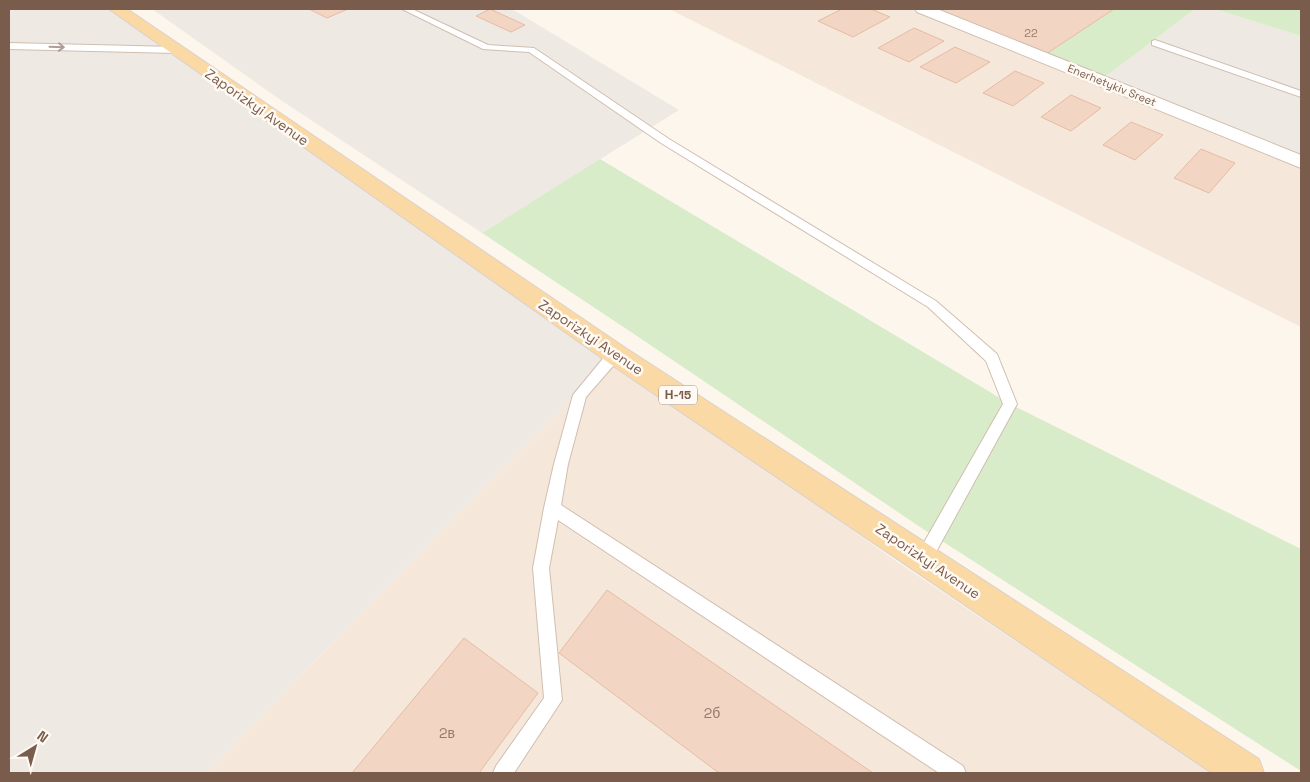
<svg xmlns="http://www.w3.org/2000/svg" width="1310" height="782" viewBox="0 0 1310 782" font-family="'Space Grotesk',sans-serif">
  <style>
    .residential { fill: #f5e8da }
    .industrial { fill: #efe9e4 }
    .green { fill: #d8ecc9 }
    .building { fill: #f3d5c3; stroke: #e6bba3 }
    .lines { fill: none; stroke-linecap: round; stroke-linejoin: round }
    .lane-casing { stroke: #d1beb0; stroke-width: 2 }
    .street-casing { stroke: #d1beb0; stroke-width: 2 }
    .primary-casing { stroke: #dad1cd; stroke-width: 2 }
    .lane { fill: #fff; fill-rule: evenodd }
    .street { fill: #fff; fill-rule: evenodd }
    .primary { fill: #fbd9a5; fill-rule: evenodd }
    .oneway { stroke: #af9d94 }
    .labels { text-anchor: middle; stroke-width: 5; stroke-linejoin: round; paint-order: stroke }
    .number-label { font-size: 11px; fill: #987a6a }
    .far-street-label { font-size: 11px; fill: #7a5c4d; stroke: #fffaf3 }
    .shield { fill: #fffaf3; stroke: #a28b7f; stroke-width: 1 }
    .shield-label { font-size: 12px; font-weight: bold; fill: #7a5c4d }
    .street-label { font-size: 14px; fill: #7a5c4d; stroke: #fffaf3 }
    .near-number-label { font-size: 14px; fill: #987a6a }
  </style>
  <rect width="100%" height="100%" fill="#fdf6ec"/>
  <!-- residential -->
  <path class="residential" d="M669,9H923L1301,162V327Z
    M610,358L896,561L1212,773H206Z"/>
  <!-- industrial -->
  <path class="industrial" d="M9,9H116L255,113L610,358L206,773H9Z
    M152,9H512L679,110L482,233L282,101Z
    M1195,9H1215L1301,36V162L1101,80Z"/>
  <!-- green -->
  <path class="green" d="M1114,9H1195L1101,80L1043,56Z
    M1215,9H1301V36Z
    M600,159L1010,404L1301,549V771L920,527L637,336L482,233Z"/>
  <!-- building -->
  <path class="building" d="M309,9H348L327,18Z
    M490,9L525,25L511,32L476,16Z
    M842,9H871L890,17L853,37L818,21Z
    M923,9H1114L1043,56Z
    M914,28L944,41L909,62L878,48Z
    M955,47L990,62L956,83L920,67Z
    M1015,71L1044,83L1013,106L983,93Z
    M1071,95L1101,108L1071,131L1041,117Z
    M1131,122L1163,135L1135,160L1103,145Z
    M1201,149L1235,163L1209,193L1174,178Z
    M607,590L873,773H719L559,653Z
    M464,638L538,693L479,773H352Z"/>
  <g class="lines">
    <!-- lane casing -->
    <g class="lane-casing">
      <path id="lane" d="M402,9H412L488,45L534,48L669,139L936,301L997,354L1017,404L930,563L924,566L918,563L916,558L918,553L1003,404L986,361L928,307L661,143L529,52L483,49Z
        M1155,40L1301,91V97L1152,45V41Z
        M9,43L176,47L180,50L176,53L9,49Z
        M615,349L620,350L622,354L620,358L586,397L568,464L561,505L963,766L966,773H939L558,520L549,568L562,700L514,773H493L496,766L544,698L533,568L544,508L554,464L573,395L610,350Z"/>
    </g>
    <!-- street casing -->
    <g class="street-casing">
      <path id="street" d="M915,9H937L1301,155V168L917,12Z"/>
    </g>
    <!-- primary casing -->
    <g class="primary-casing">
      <path id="primary" d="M109,9H127L624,347L1259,759L1264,773H1212L606,361Z"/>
    </g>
    <!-- lane -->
    <use href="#lane" class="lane"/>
    <!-- street -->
    <use href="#street" class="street"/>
    <!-- primary -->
    <use href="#primary" class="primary"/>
  </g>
  <!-- one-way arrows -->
  <defs><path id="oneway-shaft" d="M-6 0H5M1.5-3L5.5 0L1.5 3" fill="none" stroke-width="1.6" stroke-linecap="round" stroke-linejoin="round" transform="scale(1.25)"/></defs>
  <use class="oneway" href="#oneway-shaft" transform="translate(57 47) rotate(2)"/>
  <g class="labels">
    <!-- number labels -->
    <g class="number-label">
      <text x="1031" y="37">22</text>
    </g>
    <!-- far-street labels -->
    <g class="far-street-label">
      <text transform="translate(1112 85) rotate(22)" y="4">Enerhetykiv Sreet</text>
    </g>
    <!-- shield labels -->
    <rect class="shield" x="659" y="385.5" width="38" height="19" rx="4"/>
    <g class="shield-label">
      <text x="678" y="399">Н-15</text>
    </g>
    <!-- street labels -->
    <g class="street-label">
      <text transform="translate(257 107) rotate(35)" y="5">Zaporizkyi Avenue</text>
      <text transform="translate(591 337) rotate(34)" y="5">Zaporizkyi Avenue</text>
      <text transform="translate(928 561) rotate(34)" y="5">Zaporizkyi Avenue</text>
    </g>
    <!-- near-number labels -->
    <g class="near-number-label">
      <text x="712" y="718">2б</text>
      <text x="447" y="738">2в</text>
    </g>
  </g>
  <!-- border -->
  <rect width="1310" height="782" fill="none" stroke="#7a5c4d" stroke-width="20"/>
  <!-- north arrow -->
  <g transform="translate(35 747) rotate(37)" stroke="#fffaf3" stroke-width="4" paint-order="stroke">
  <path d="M0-4L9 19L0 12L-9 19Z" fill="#7a5c4d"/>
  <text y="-8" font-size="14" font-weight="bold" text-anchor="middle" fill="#7a5c4d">N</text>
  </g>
</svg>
